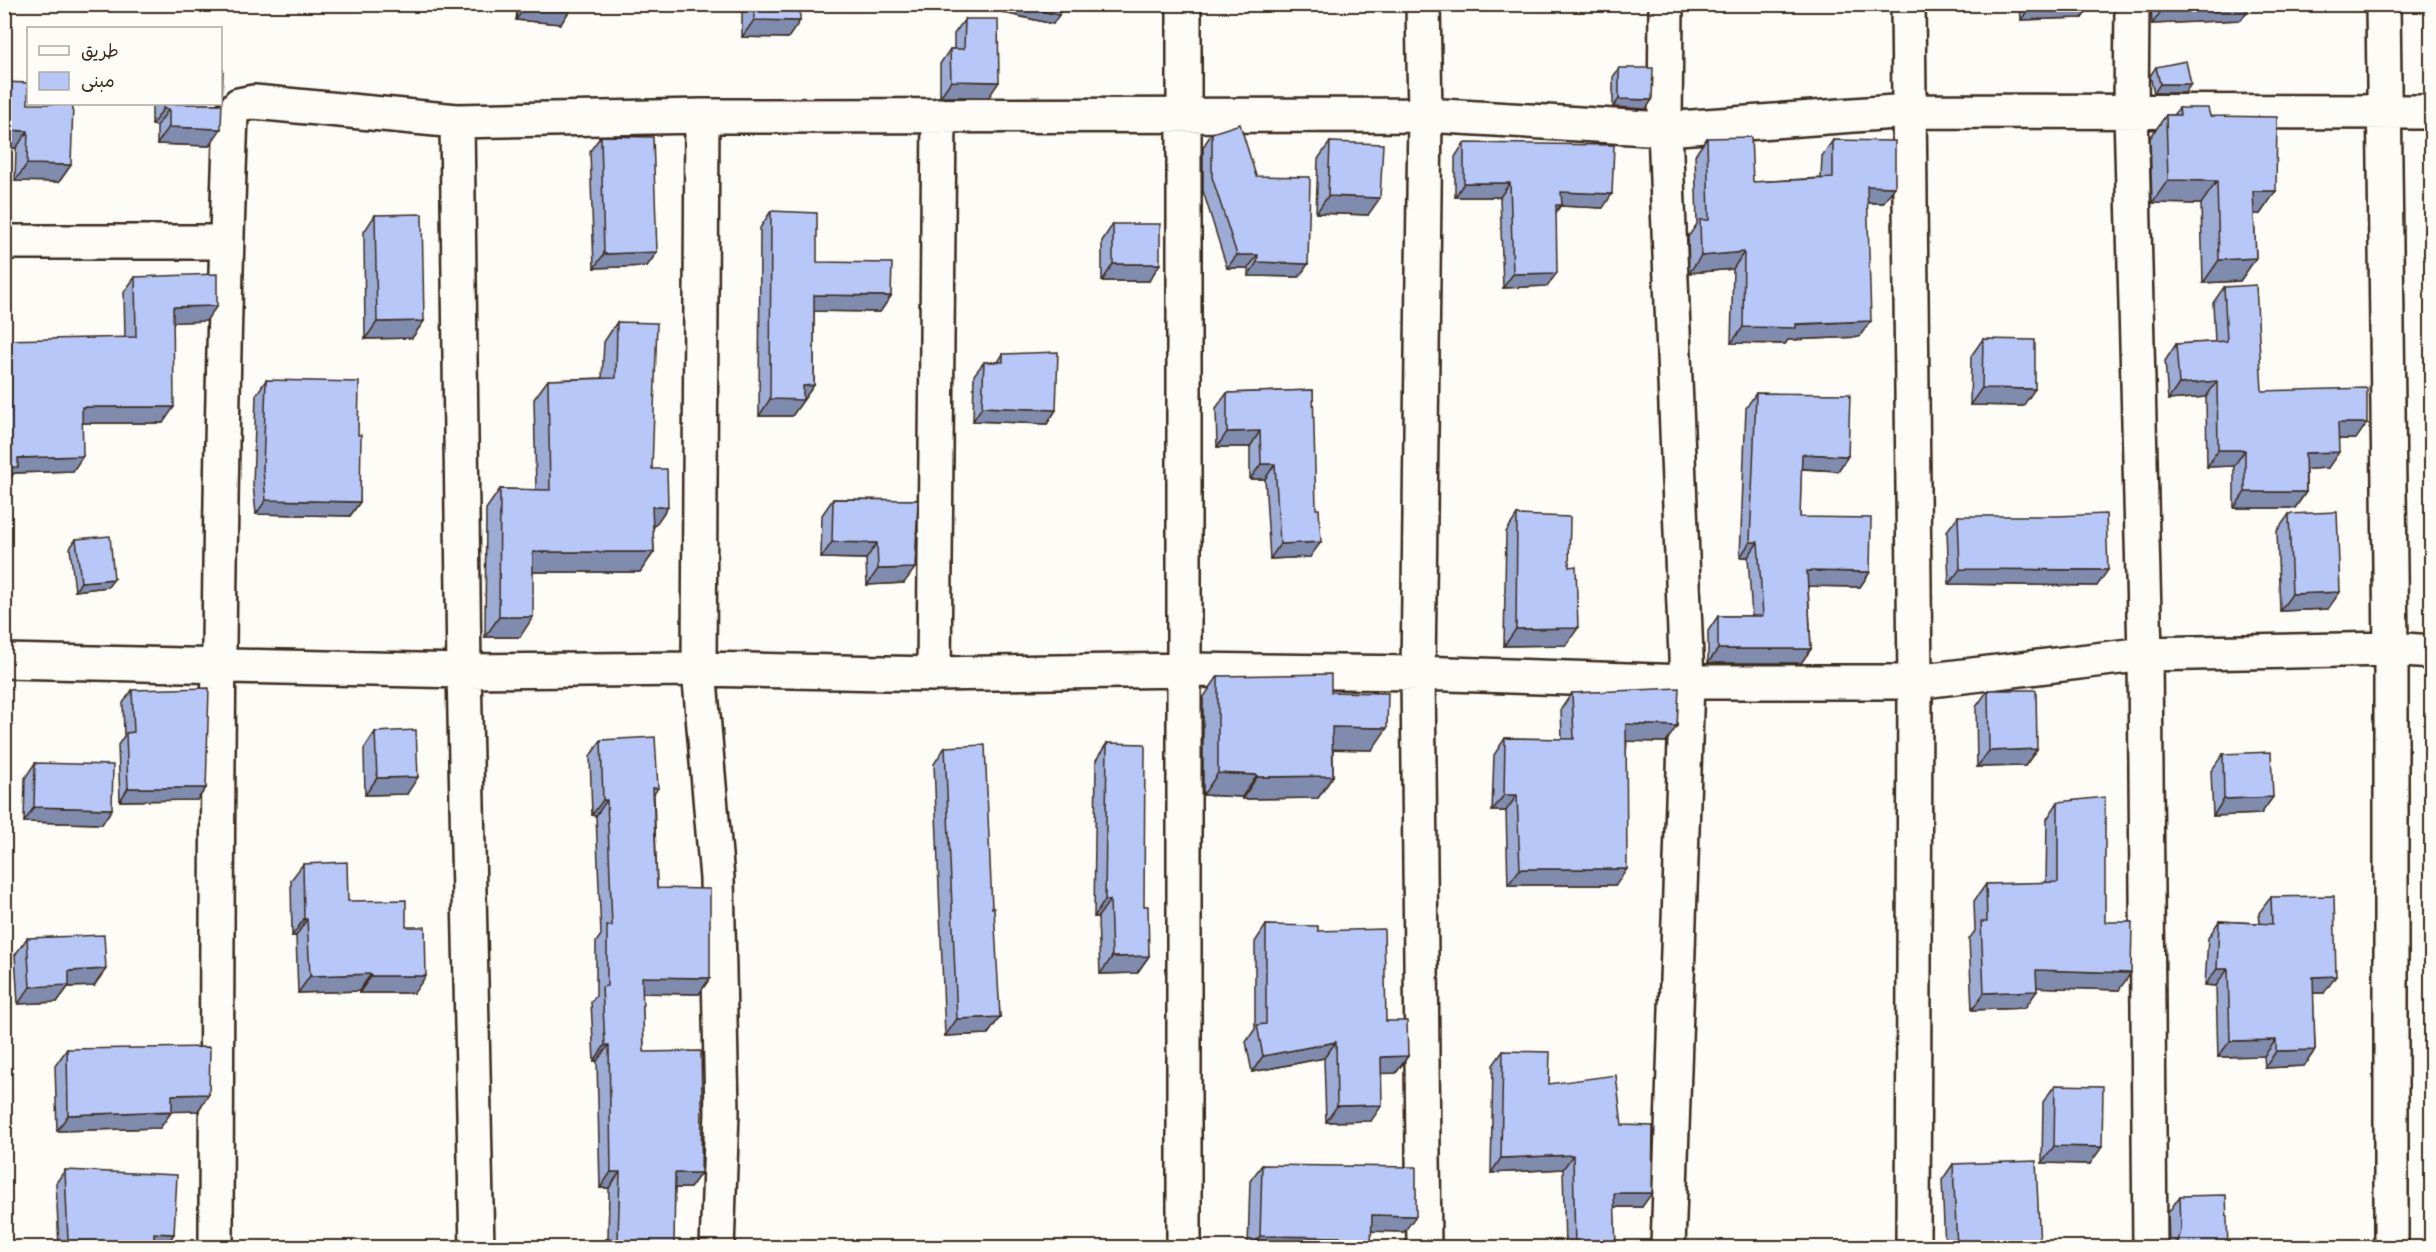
<svg xmlns="http://www.w3.org/2000/svg" width="2436" height="1252" viewBox="0 0 2436 1252" font-family="Caveat,'Playpen Sans Arabic',sans-serif">
  <style>
    .lines { fill: none; stroke-linecap: round; stroke-linejoin: round }
    .minor-casing { stroke: #3b2a1e; stroke-width: 38 }
    .minor { stroke: #fdfcf7; stroke-width: 33 }
    .wall { fill: #9dacd5; stroke: #3b2a1e; stroke-width: 1.5 }
    .shaded-wall { fill: #808cae; stroke: #3b2a1e; stroke-width: 1.5 }
    .building { fill: #b7c8f8; stroke: #3b2a1e; stroke-width: 1.5 }
  </style>
  <rect width="100%" height="100%" fill="#fdfcf7"/>
  <filter id="ink" filterUnits="userSpaceOnUse"><feTurbulence type="fractalNoise" baseFrequency=".0167" numOctaves="2"/><feDisplacementMap in="SourceGraphic" scale="12" xChannelSelector="R" yChannelSelector="G"/><feConvolveMatrix kernelMatrix="1 2 1 2 8 2 1 2 1" color-interpolation-filters="sRGB"/></filter>
  <g filter="url(#ink)">
    <g class="lines">
      <!-- minor casing -->
      <g class="minor-casing">
        <path id="minor" d="M1423,4L1425,115L1418,673L1424,1248
          M1666,4L1665,129L1687,682L1668,1248
          M1908,4L1915,682L1913,1248
          M2132,4L2131,111L2145,654L2150,1248
          M2383,4L2391,649V1248
          M702,116L699,669L717,878L722,1112L717,1248
          M457,121L464,671L477,1248
          M4,242H226
          M4,661L464,671L699,669L934,674L1186,670L1418,673L1687,682H1915L2145,654L2391,649L2432,652
          M934,674L939,115
          M216,1248C217,870 217,493 231,115L239,105L254,102L457,121L702,116L1425,115L1665,129L1908,111L2432,112
          M1184,1248V4"/>
      </g>
      <!-- minor -->
      <use href="#minor" class="minor"/>
    </g>
    <!-- wall -->
    <path class="wall" d="M518,4H573L561,24L516,20Z
      M742,4H800L788,38L742,37Z
      M1006,4H1062L1053,24L1004,13Z
      M2020,4H2091L2082,18L2021,20Z
      M2151,4H2252L2241,20L2152,24Z
      M965,19L989,97H940V64L950,49H954V34Z
      M2156,67L2185,93H2154L2150,76Z
      M1619,68L1646,109L1613,107V77Z
      M4,82L71,165L59,182L15,181L16,148H4Z
      M152,104H220L209,146L157,144V126L152,125Z
      M2179,108L2210,116L2276,191L2260,214H2254L2256,258L2240,281L2203,283L2201,204L2152,203L2150,138L2166,115H2173Z
      M1212,133L1256,176L1308,264L1299,277L1248,276V268H1227L1203,191V147Z
      M601,136L657,252L647,266L594,268L590,151Z
      M1707,138L1753,182L1821,178L1822,156L1833,140L1883,203H1867L1859,337L1788,340L1785,344L1731,343L1733,269L1689,273L1688,237L1697,224L1695,155Z
      M1330,142L1368,215L1316,213L1318,159Z
      M1464,143L1603,208L1560,206L1556,213L1547,286L1503,288L1500,197H1455V157Z
      M771,211L817,262L891,296L880,312L814,311V385L792,416H759L760,228Z
      M375,215L424,321L412,338L365,339L364,232Z
      M1113,224L1149,281H1102V241Z
      M135,277L206,321L173,322L163,423H82L73,471L14,473L7,483H4L125,337L124,292Z
      M2224,287L2262,391L2356,439H2339L2328,468L2306,469V492L2295,508H2234V466L2207,467L2206,397L2168,400L2165,361L2176,344L2215,342L2213,303Z
      M617,322L652,469L668,507L653,527L654,552L640,572H533L520,637H485L486,509L500,489L536,490L534,399L548,380L602,378L604,342Z
      M1983,339L2023,406L1970,405L1971,356Z
      M1003,354L1056,410L1047,424L973,421L974,375L984,362H998Z
      M266,380L358,435L360,502L350,516L256,514L253,485L256,395Z
      M1313,390L1310,557L1270,559L1265,479H1250V447H1217L1216,408L1227,393Z
      M1756,393L1848,456L1838,471L1801,469L1800,517L1870,572L1860,587L1808,586L1811,649L1801,663H1708V631L1718,616H1752L1748,557H1740L1746,408Z
      M833,499L918,500L904,583L867,585L866,559L821,558L822,515Z
      M2289,514L2328,609L2280,611L2277,531Z
      M1517,515L1566,645L1504,646L1506,532Z
      M1958,516L2097,586L1949,584L1947,531Z
      M76,539L108,587L75,591L70,548Z
      M1218,676L1331,692L1372,750L1333,749V776L1318,798L1242,799V797L1203,795V698Z
      M132,690L206,788L197,800L120,801L118,745L124,736L123,703Z
      M1988,690L2037,749L2025,766L1977,767L1976,707Z
      M1572,693L1666,742L1627,741L1616,885H1508L1506,811H1492L1494,755L1505,738L1562,739L1561,709Z
      M375,732L407,794L365,795L364,749Z
      M601,740L658,788L654,794L657,888L710,978L699,994L642,993L644,1052L701,1173L690,1188H675L673,1248H601L606,1239H608L609,1188H600L597,1061H594L591,1002L596,996V942L601,935L596,816L592,815L590,756Z
      M1107,743L1144,906L1149,956L1137,973L1100,974L1098,917H1094L1096,760Z
      M945,747L992,908L1000,1017L988,1034L945,1036L934,764Z
      M2223,754L2261,814L2213,816L2211,771Z
      M35,763L112,809L102,824L24,822L25,778Z
      M2058,802L2105,922L2119,990L2036,987L2025,1008L1972,1010L1969,939L1975,931L1974,901L1986,884L2046,883L2047,819Z
      M303,864L348,901L406,927L414,993H359V991L298,993L296,936H292L291,880Z
      M2271,897L2324,993H2313L2315,1050L2304,1066L2265,1068L2264,1056L2218,1057L2216,986L2205,985L2208,938L2219,921L2260,923L2259,913Z
      M1266,925L1318,931L1386,1021L1408,1056L1396,1073H1381L1371,1121L1326,1122L1324,1058L1252,1072L1246,1042L1255,1029V942Z
      M27,938L94,986L68,987L57,1002L18,1004L15,955Z
      M67,1049L209,1094L198,1111H172L160,1128L57,1131L55,1066Z
      M1503,1051L1549,1084L1622,1125L1642,1207H1614L1616,1248H1565L1563,1169L1491,1173L1493,1065Z
      M2055,1085L2090,1164L2042,1163L2043,1102Z
      M1953,1164L2040,1248H1945L1942,1180Z
      M1262,1165L1404,1232L1371,1231L1370,1248H1248L1250,1181Z
      M65,1170L174,1234L165,1247L154,1246V1248H59L56,1183Z
      M2180,1196L2228,1246L2226,1248H2169L2168,1213Z"/>
    <!-- shaded-wall -->
    <path class="shaded-wall" d="M527,4H545L572,7L561,24L516,20Z
      M1010,4H1013L1059,15L1053,24L1004,13Z
      M2032,4H2091L2082,18L2021,20Z
      M2228,4H2252L2241,20L2152,24L2164,7Z
      M754,20L800,21L788,38L742,37Z
      M951,81L999,82L989,97H940Z
      M2160,84H2191L2185,93H2154Z
      M1619,99L1652,100L1646,109L1613,107Z
      M163,109H169L157,126L152,125Z
      M169,127L221,129L209,146L157,144Z
      M4,130L28,131L16,148H4Z
      M27,164L71,165L59,182L15,181Z
      M2168,180L2217,181L2201,204L2152,203Z
      M1464,183H1510L1500,197H1455Z
      M1867,186L1895,187L1883,203L1855,202Z
      M2253,191H2276L2260,214H2237Z
      M1561,192L1612,194L1603,208L1560,206L1552,219H1546Z
      M1328,196L1380,198L1368,215L1316,213Z
      M657,252L647,266L594,268L604,254Z
      M1744,252L1733,269L1689,273L1701,256Z
      M1237,255H1258L1248,268H1227Z
      M2256,258L2240,281L2203,283L2219,260Z
      M1257,262L1308,264L1299,277L1248,276Z
      M1113,264H1160L1149,281H1102Z
      M1557,273L1547,286L1503,288L1513,274Z
      M814,295L891,296L880,312L803,311Z
      M217,306L206,321L162,323L173,307Z
      M424,321L412,338L365,339L377,322Z
      M1871,321L1859,337L1788,340L1785,344L1731,343L1743,327Z
      M2217,381L2206,397L2168,400L2179,384Z
      M814,385L792,416H759L770,399L803,386Z
      M1982,388L2035,389L2023,406L1970,405Z
      M82,407H174L163,423H71Z
      M982,407L1056,410L1047,424L973,421Z
      M2338,423H2367L2356,439H2327Z
      M1260,431L1250,447H1217L1227,432Z
      M2218,450H2245L2234,466L2207,467Z
      M2339,452L2328,468L2294,470L2305,453Z
      M1802,454L1848,456L1838,471L1792,468Z
      M83,456L73,471L14,473L7,483H4V468L18,458Z
      M1261,464H1275L1265,479H1250Z
      M2245,492H2306L2295,508H2234Z
      M266,500L360,502L350,516L256,514Z
      M652,507H668L654,527H639Z
      M832,542L877,543L866,559L821,558Z
      M1321,542L1310,557L1270,559L1280,544Z
      M1750,542H1758L1748,557H1740Z
      M533,552H654L640,572H520Z
      M915,568L904,583L867,585L878,569Z
      M1960,569L2108,570L2097,586L1949,584Z
      M1807,571L1870,572L1860,587L1797,586Z
      M114,579L108,587L75,591L81,582Z
      M2340,592L2328,609L2280,611L2292,594Z
      M499,617H533L520,637H485Z
      M1578,628L1566,645L1504,646L1516,629Z
      M1718,649H1811L1801,663H1708Z
      M1626,724L1677,726L1666,742L1615,741Z
      M1332,727L1387,728L1372,750L1317,749Z
      M2037,749L2025,766L1977,767L1989,751Z
      M1218,773L1257,775L1242,797L1203,795Z
      M1333,776L1318,798L1242,799L1257,777Z
      M418,777L407,794L365,795L377,778Z
      M128,788H206L197,800L120,801Z
      M1504,795H1517L1506,811H1492Z
      M2273,797L2261,814L2213,816L2224,799Z
      M603,800H607L596,816L592,815Z
      M34,807L112,809L102,824L24,822Z
      M1520,869H1627L1616,885H1508Z
      M1105,900H1110L1098,917H1094Z
      M304,919H307L296,936H292Z
      M1149,956L1137,973L1100,974L1112,957Z
      M106,969L94,986L68,987L57,1002L18,1004L30,987L69,971Z
      M2217,969H2228L2216,986L2205,985Z
      M2036,970L2131,973L2119,990L2024,987Z
      M371,974L359,991L298,993L310,976Z
      M371,976H426L414,993H359Z
      M2336,976L2324,993H2301L2313,977Z
      M642,977L710,978L699,994L630,993Z
      M2037,991L2025,1008L1972,1010L1984,993Z
      M1000,1017L988,1034L945,1036L957,1019Z
      M2276,1040L2264,1056L2218,1057L2230,1041Z
      M1336,1042L1324,1058L1252,1072L1263,1056Z
      M605,1045H609L597,1061H594Z
      M2315,1050L2304,1066L2265,1068L2276,1051Z
      M1408,1056L1396,1073L1370,1074L1381,1057Z
      M209,1094L198,1111L160,1112L172,1095Z
      M1382,1105L1371,1121L1326,1122L1337,1106Z
      M172,1111L160,1128L57,1131L68,1115Z
      M2054,1146L2102,1147L2090,1164L2042,1163Z
      M1573,1155L1563,1169L1491,1173L1501,1158Z
      M611,1172H620L609,1188H600Z
      M675,1173H701L690,1188H664Z
      M1614,1193H1652L1642,1207H1604Z
      M1372,1215L1416,1216L1404,1232L1361,1231Z
      M154,1233L174,1234L165,1247L145,1246Z
      M1260,1236L1340,1237L1333,1248H1252Z
      M68,1241L119,1244L117,1248H64Z
      M643,1245L674,1246L673,1248H641Z
      M2228,1246L2226,1248H2174Z"/>
    <!-- building -->
    <path class="building" d="M545,4H573L572,7Z
      M754,4H800V21L754,20Z
      M1013,4H1062L1059,15Z
      M2163,4H2228L2164,7Z
      M965,19H998L999,82L951,81L950,49H964Z
      M2186,61L2191,84H2160L2156,67Z
      M1619,68H1653L1652,100L1619,99Z
      M220,70H223L221,129L169,127V109H163L164,104H220Z
      M4,82L28,83V104H73L71,165L27,164L28,131L4,130Z
      M2179,108H2208L2210,116L2277,117L2276,191H2253L2256,258L2219,260L2217,181L2168,180L2166,115H2180Z
      M1240,124L1256,176L1310,177L1308,264L1257,262L1258,255H1237L1212,177V133Z
      M601,136L653,137L657,252L604,254Z
      M1751,137L1753,182L1833,178V140L1895,141V187L1867,186L1871,321L1796,324V328L1743,327L1744,252L1701,256L1700,220H1709L1707,138Z
      M1330,142L1383,144L1380,198L1328,196Z
      M1464,143L1614,145L1612,194L1561,192L1562,205H1556L1557,273L1513,274L1510,183H1464Z
      M771,211L817,213V262L892,263L891,296L814,295V385L803,386V400L770,399Z
      M422,214L424,321L377,322L375,215Z
      M1113,224H1160V264H1113Z
      M217,274V306L173,307L174,407H82L83,456L18,458V467L4,468V340L136,337L135,277Z
      M2256,285L2262,391L2367,388V423H2338L2339,452L2305,453L2306,492H2245V450H2218L2217,381L2179,384L2176,344L2227,341L2224,287Z
      M617,322L657,323L652,469H667L668,507H652L654,552H533V617H499L500,489L550,490L548,380L616,378Z
      M1983,339L2035,340V389L1982,388Z
      M1058,352L1056,410L982,407L984,362H1003V354Z
      M266,380L359,382L358,435H361L360,502L266,500L263,470Z
      M1313,390L1316,509H1319L1321,542L1280,544L1275,464H1261L1260,431L1227,432V393Z
      M1756,393L1850,394L1848,456L1802,454L1800,517L1871,518L1870,572L1807,571L1811,649H1718V616H1763L1758,542H1750Z
      M833,499L918,500L915,568L878,569L877,543L832,542Z
      M2337,512L2340,592L2292,594L2289,514Z
      M2106,514L2108,570L1960,569L1958,516H2057Z
      M1517,515L1570,517L1569,567L1576,566L1578,628L1516,629Z
      M110,536L114,579L81,582L76,539Z
      M1331,674V692L1388,693L1387,728L1332,727L1333,776L1257,777V775L1218,773V676Z
      M209,688L206,788H128L126,733L134,732L132,690Z
      M1679,688L1677,726L1626,724L1627,869H1520L1517,795H1504L1505,738L1574,739L1572,693Z
      M1988,690H2036L2037,749L1989,751Z
      M416,730L418,777L377,778L375,732Z
      M655,737L658,788H653L657,888L710,889V978L642,977L644,1052L701,1051L702,1101L701,1173H675L674,1246L643,1245V1248H606V1239L618,1240L620,1172H611L609,1045H605L602,987L607,986V926H612L607,800H603L601,740Z
      M1107,743L1145,744L1144,906H1148L1149,956L1112,957L1110,900H1105Z
      M985,745L992,908H994L1000,1017L957,1019L945,747Z
      M2271,752L2273,797L2224,799L2223,754Z
      M35,763L113,765L112,809L34,807Z
      M2105,797V922H2132L2131,973L2036,970L2037,991L1984,993L1981,922H1987L1986,884L2058,882V802Z
      M347,862L348,901L406,900V927H425L426,976H371V974L310,976L307,919H304L303,864Z
      M2334,896L2336,976L2313,977L2315,1050L2276,1051V1040L2230,1041L2228,969H2217L2219,921L2272,924L2271,897Z
      M1266,925L1318,926V931L1384,929L1386,1021H1407L1408,1056L1381,1057L1382,1105L1337,1106L1336,1042L1263,1056L1257,1025L1266,1024Z
      M104,935L106,969L69,971V985L30,987L27,938Z
      M210,1047L209,1094L172,1095V1111L68,1115L67,1049Z
      M1503,1051L1550,1052L1549,1084L1616,1075L1622,1125L1653,1126L1652,1193H1614L1616,1248H1575L1573,1155L1501,1158Z
      M2055,1085L2103,1086L2102,1147L2054,1146Z
      M2036,1161L2040,1248H1957L1953,1164Z
      M1262,1165L1416,1167V1216L1372,1215L1371,1248H1339L1340,1237L1260,1236Z
      M65,1170L177,1175L174,1234L154,1233V1248H119V1244L68,1241Z
      M2226,1195L2228,1246L2170,1248L2178,1241L2181,1231L2180,1196Z"/>
  </g>
  <!-- margin -->
  <rect width="2436" height="1252" fill="none" stroke="#fdfcf7" stroke-width="24"/>
  <rect x="12" y="12" width="2412" height="1228" fill="none" stroke="#3b2a1e" stroke-width="2" filter="url(#ink)"/>
  <!-- legend -->
  <rect x="27" y="27" width="195" height="78" fill="#fdfcf7" stroke="#afa8a0" stroke-width="1.5"/>
  <rect x="39" y="46" width="30" height="9" fill="#fdfcf7" stroke="#afa8a0" stroke-width="1.5"/>
  <text x="81" y="57" font-size="18" fill="#3b2a1e">طريق</text>
  <rect x="39" y="72" width="30" height="18" fill="#b7c8f8" stroke="#afa8a0" stroke-width="1.5"/>
  <text x="81" y="87" font-size="18" fill="#3b2a1e">مبنى</text>
</svg>
